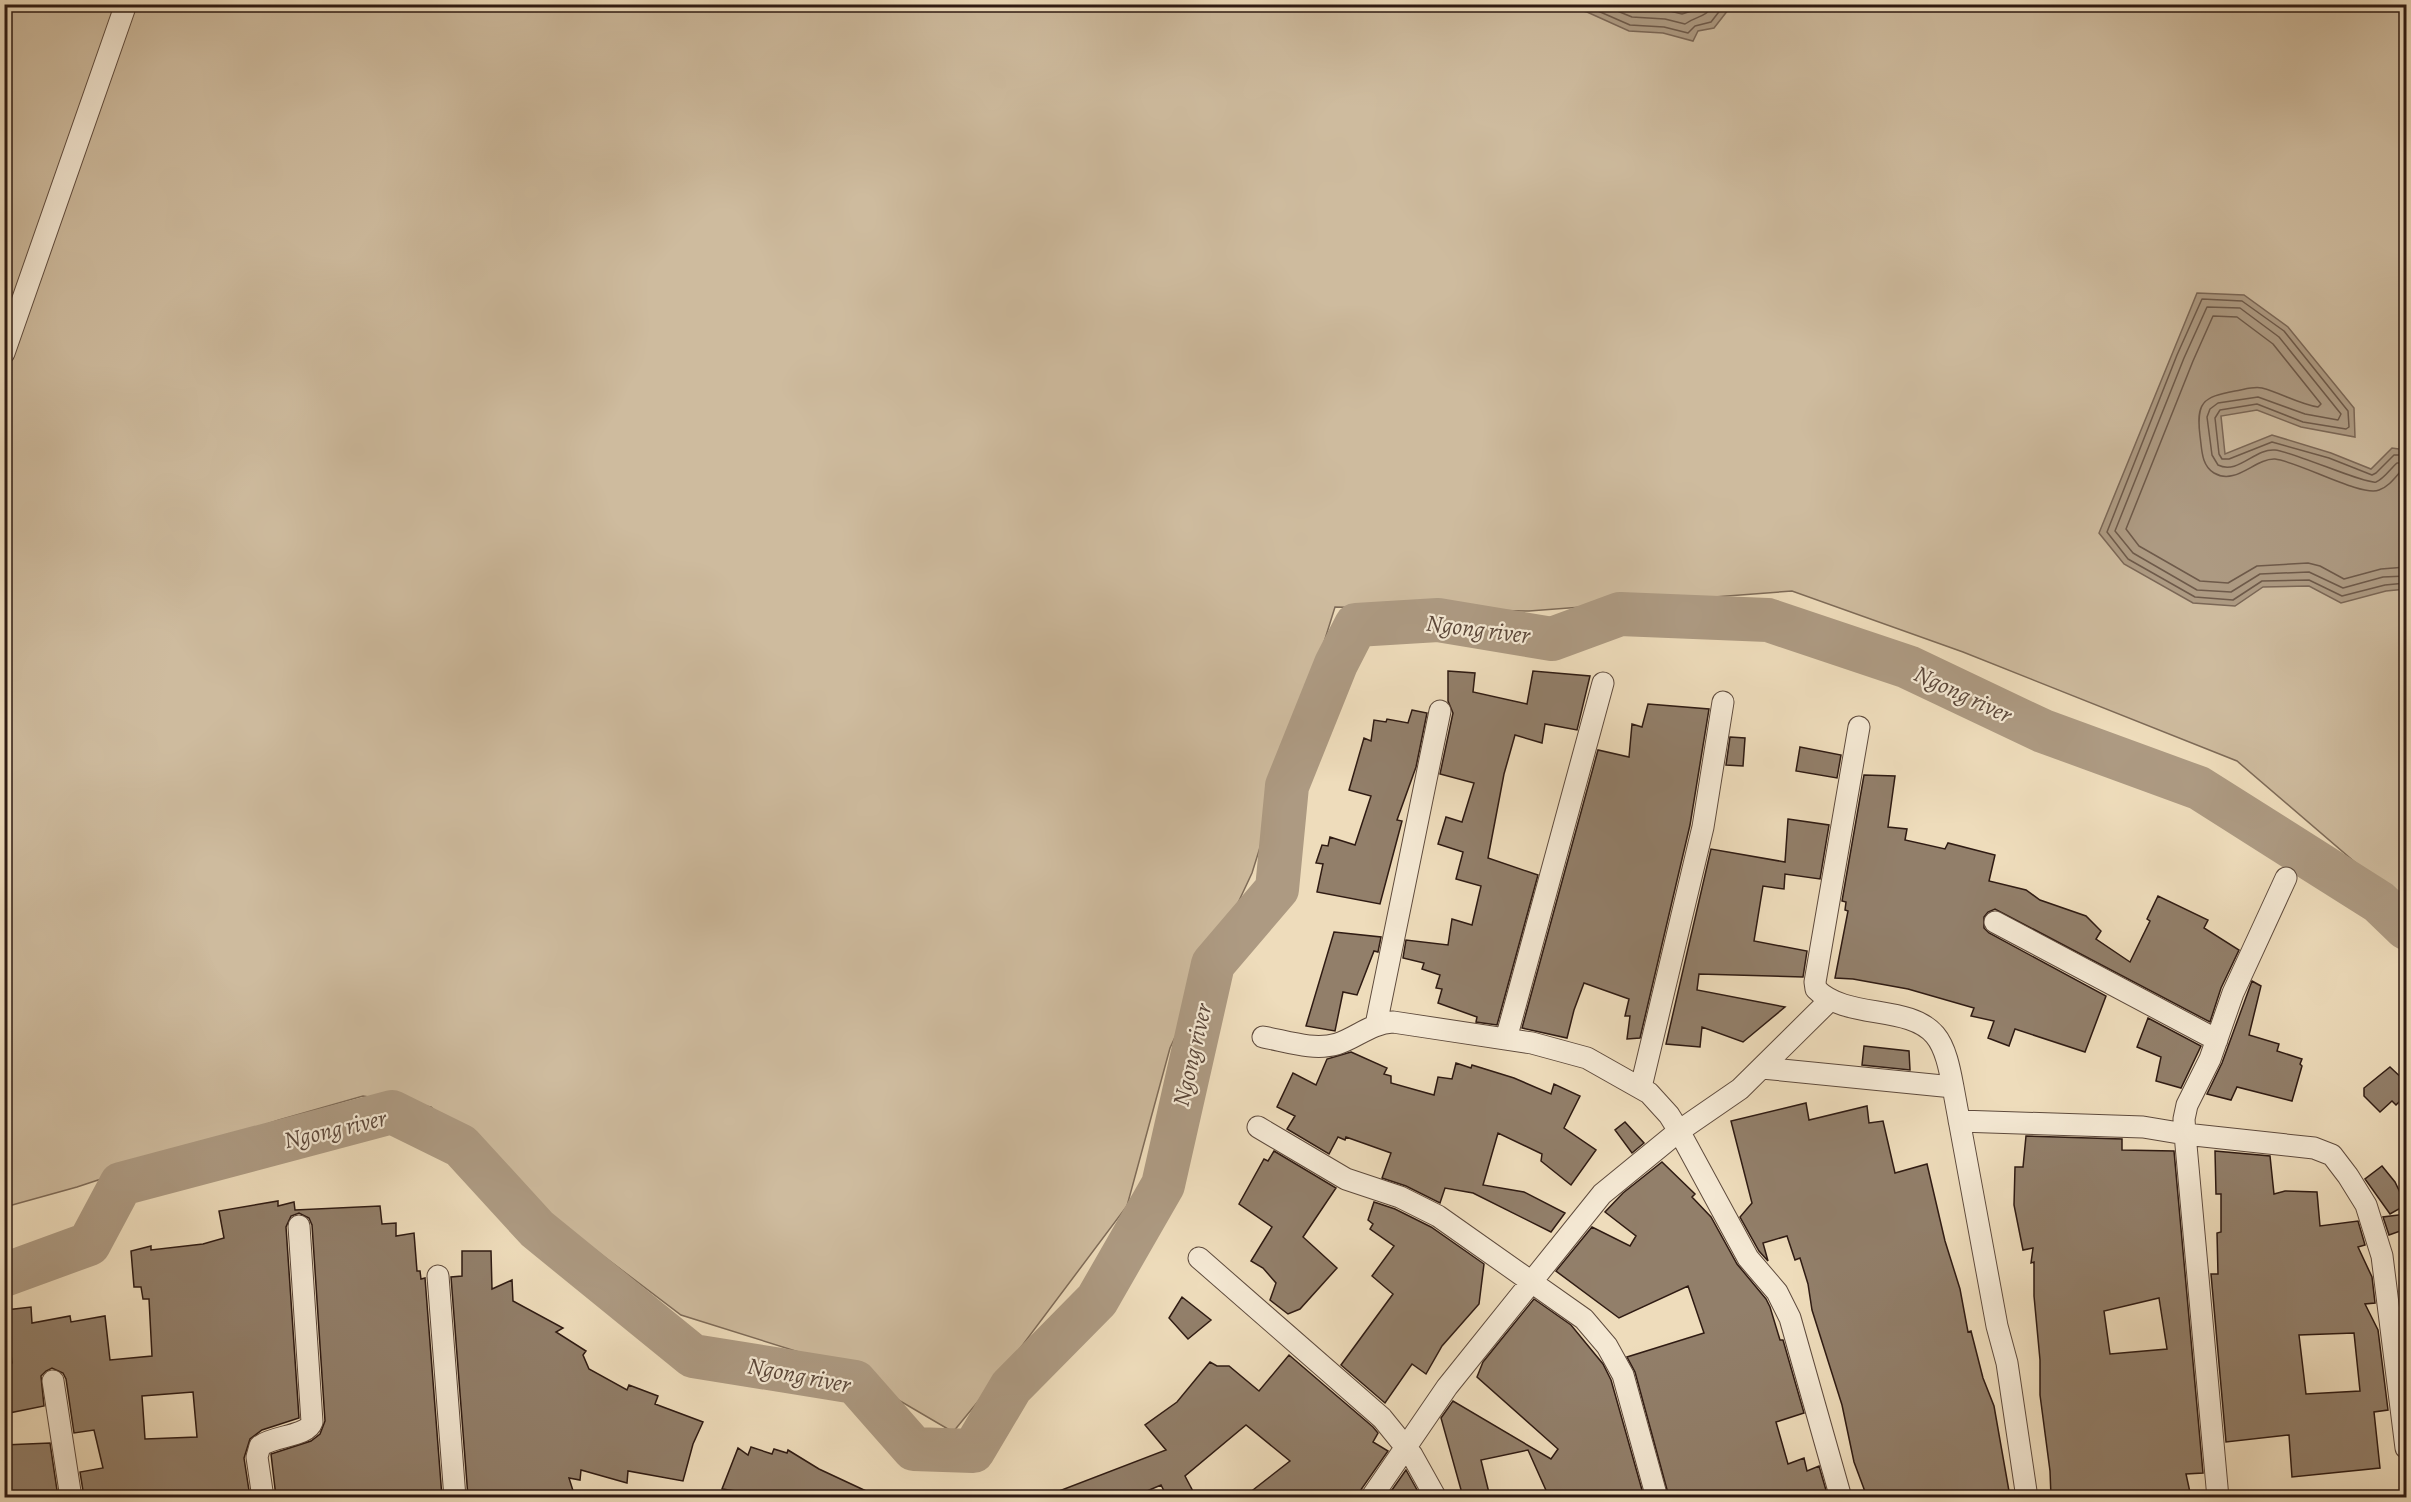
<svg xmlns="http://www.w3.org/2000/svg" width="2411" height="1502" viewBox="0 0 2411 1502" font-family="Alegreya,serif">
  <style>
    .green { fill: #cebb9e; stroke: #7e6b58; stroke-width: 1.5 }
    .water { fill: #ad9a82; stroke: #7b6756; stroke-width: 1.5 }
    .lines { fill: none; stroke-linecap: round; stroke-linejoin: round }
    .shore { stroke: #6e5a4a; stroke-width: 1.5 }
    .river { stroke: #ad9a82; stroke-width: 44 }
    .building { fill: #927f6a; stroke: #2f1b13; stroke-width: 1.5; fill-rule: evenodd }
    .street-casing { stroke: #5f4b3d; stroke-width: 23 }
    .street { stroke: #f4e8d3; stroke-width: 21 }
    .labels { text-anchor: middle; stroke-width: 4.5; stroke-linejoin: round; paint-order: stroke }
    .water-label { font-size: 24px; font-style: italic; fill: #5b473a; stroke: #f4e8d3 }
  </style>
  <rect width="100%" height="100%" fill="#eedcbb"/>
  <filter id="stains"><feTurbulence type="fractalNoise" baseFrequency=".00333" numOctaves="4"/><feColorMatrix values="0 0 0 0 .2 0 0 0 0 .09 0 0 0 0 .02 0 0 0 .5 -.17"/></filter>
  <radialGradient id="worn" r=".72"><stop offset=".6" stop-color="#630" stop-opacity="0"/><stop offset="1" stop-color="#630" stop-opacity=".3"/></radialGradient>
  <!-- green -->
  <path class="green" d="M5,5H2406V906L2237,761L1963,652L1792,591L1529,611L1335,607L1252,873L1170,1048L1127,1206L1003,1371L953,1432L837,1364L681,1315L553,1218L431,1107L363,1096L279,1120L77,1187L5,1207Z"/>
  <!-- water -->
  <path class="water" d="M1559,5H1732L1714,28L1698,31L1693,41L1663,33L1629,31L1587,12Z
    M2197,293L2244,295L2288,327L2354,408L2355,437L2301,427L2257,410L2221,416L2225,454L2272,435L2331,453L2371,469L2392,448L2406,450V589L2386,591L2341,603L2309,586L2263,587L2235,606L2193,603L2124,564L2099,533Z"/>
  <g class="lines">
    <!-- shore -->
    <path class="shore" d="M1582,4L1630,25L1664,27L1688,33L1695,26L1711,22L1725,4
      M1600,4L1632,17L1665,19L1685,24C1698,15 1704,19 1715,4
      M1624,4L1634,8L1666,10L1682,14L1701,8L1704,4
      M2406,455H2394L2376,473L2372,475L2329,458L2272,442L2229,459H2222L2219,454L2215,418L2220,410L2257,404L2303,422L2346,429L2349,427L2348,411L2284,331L2242,301L2202,299L2177,355L2107,532L2128,559L2195,597L2233,600L2262,581L2309,580L2342,596L2385,585L2406,583
      M2406,463H2397C2391,468 2384,479 2376,482C2367,485 2294,452 2275,450C2255,448 2238,475 2218,465L2212,455L2207,417L2210,409L2218,403L2258,397L2305,414L2338,420L2341,414L2279,337L2240,308L2207,307L2184,358L2115,531L2133,553L2197,590L2231,592L2260,574L2309,572L2343,588L2383,577L2406,576
      M2406,472H2400C2394,479 2388,487 2379,490C2361,497 2300,462 2275,459C2255,458 2236,486 2214,473C2201,465 2202,449 2200,436C2196,403 2202,397 2235,391C2243,390 2253,386 2262,388C2281,393 2299,404 2318,407L2321,404L2273,344L2237,317L2213,316L2193,361L2126,529L2139,546L2200,581L2228,583L2257,566L2308,563L2320,566L2344,579L2381,569L2406,567"/>
    <!-- river -->
    <path class="river" d="M4,1275L89,1244L121,1184L392,1112L461,1146L537,1229L693,1356L855,1382L914,1449L973,1451L1011,1387L1097,1300L1163,1185L1213,964L1277,889L1287,786L1336,664L1356,625L1438,620L1552,639L1620,614L1768,620L1908,667L2043,731L2199,788L2379,902L2406,928"/>
  </g>
  <!-- building -->
  <path class="building" d="M1448,671L1475,673L1473,692L1527,704L1533,671L1590,676L1577,730L1545,724L1542,743L1515,735L1504,774L1488,858L1538,875L1497,1025L1476,1022L1477,1017L1438,1003L1442,989L1436,988L1440,975L1422,969L1424,963L1403,958L1406,940L1448,945L1452,919L1472,925L1481,886L1456,879L1463,852L1438,844L1446,817L1462,822L1474,783L1440,774L1453,713L1448,701Z
    M1648,704L1709,709L1690,825L1640,1038L1627,1039L1630,1016H1625L1629,999L1584,983L1574,1010L1567,1038L1522,1028L1598,750L1629,757L1632,724L1642,727Z
    M1412,710L1427,713L1416,767L1397,820L1402,821L1380,904L1317,892L1323,864L1316,863L1322,845L1328,846L1330,837L1355,845L1371,796L1349,790L1364,738L1371,741L1374,720L1386,722L1387,719L1408,723Z
    M1730,737L1745,738L1743,766L1726,765Z
    M1800,747L1841,755L1837,778L1796,771Z
    M1864,775L1895,776L1888,827L1907,829L1905,840L1945,849L1948,843L1995,855L1989,881L2026,890L2040,900L2086,916L2101,931L2096,939L2130,962L2150,921L2147,919L2158,896L2208,920L2204,928L2239,950L2221,988L2210,1022L1995,909L1988,912L1984,917V928L1989,933L2106,996L2085,1052L2015,1029L2009,1046L1988,1038L1994,1021L1971,1016L1974,1008L1908,989L1853,979L1835,978L1848,911L1845,910L1846,902L1842,901Z
    M1788,819L1829,825L1820,879L1785,874L1784,889L1763,886L1754,941L1807,951L1803,977L1699,974L1697,990L1785,1007L1743,1042L1702,1027L1700,1047L1666,1044L1711,849L1785,862Z
    M1334,932L1381,937L1378,952L1374,951L1357,995L1343,992L1335,1031L1306,1026Z
    M2252,981L2261,986L2249,1035L2279,1044L2277,1051L2302,1059L2300,1064L2302,1066L2292,1101L2237,1087L2231,1100L2207,1094L2222,1063Z
    M2148,1018L2201,1046L2181,1088L2156,1081L2161,1057L2137,1047Z
    M1864,1046L1909,1051L1910,1070L1862,1065Z
    M1351,1052L1387,1068L1384,1074L1391,1076V1083L1434,1095L1438,1077L1452,1079L1456,1063L1471,1068L1472,1065L1514,1078L1551,1094L1554,1084L1580,1096L1564,1128L1596,1150L1571,1185L1541,1161L1542,1154L1498,1133L1483,1185L1524,1192L1565,1213L1551,1232L1473,1193L1445,1188L1440,1203L1406,1186L1382,1178L1391,1153L1346,1137L1345,1140L1338,1137L1329,1154L1287,1129L1295,1116L1277,1107L1293,1073L1316,1085L1327,1059Z
    M2390,1067L2406,1082V1095L2396,1105L2392,1101L2380,1112L2364,1096V1088Z
    M1806,1103L1809,1120L1867,1106L1869,1123L1883,1121L1895,1173L1927,1164L1945,1241L1960,1289L1968,1332L1971,1331L1983,1378L1994,1406L2009,1491L1926,1497H1867L1854,1462L1842,1405L1812,1310L1808,1284L1800,1258L1795,1260L1787,1236L1763,1243L1768,1261L1759,1251L1740,1217L1752,1203L1731,1121Z
    M1625,1122L1644,1143L1632,1153L1615,1130Z
    M2026,1136L2122,1139V1150L2174,1151L2203,1473L2186,1474L2191,1497H2051L2050,1471L2040,1395V1360L2034,1296V1262L2031,1263L2033,1248L2023,1250L2014,1205L2015,1167H2023ZM2159,1298L2167,1349L2110,1354L2104,1311Z
    M1274,1151L1336,1188L1303,1237L1337,1268L1300,1309L1288,1314L1270,1300L1276,1283L1263,1268L1251,1261L1272,1227L1239,1204L1264,1159L1268,1161Z
    M2215,1151L2270,1156L2274,1194L2285,1191L2317,1192L2320,1226L2358,1221L2365,1245L2358,1247L2372,1277L2375,1303L2365,1304L2378,1330L2388,1410L2374,1412L2380,1468L2292,1477L2289,1435L2226,1442L2211,1274H2218L2217,1233L2221,1232V1194H2216ZM2354,1333L2360,1391L2306,1394L2299,1335Z
    M1662,1162L1695,1194L1692,1197L1711,1217L1737,1264L1766,1299L1770,1307L1780,1340H1783L1804,1413L1776,1422L1788,1464L1804,1458L1807,1471L1819,1466L1828,1497H1669L1635,1372L1627,1357L1704,1333L1688,1286L1619,1318L1556,1271L1592,1227L1630,1246L1636,1236L1605,1212L1623,1193Z
    M2382,1166L2395,1182L2406,1205L2390,1214L2365,1179Z
    M278,1201V1206L294,1202L295,1210L380,1206L382,1224L396,1223V1236L414,1233L417,1271H420L421,1279L425,1278L442,1497H276L271,1454L311,1441L320,1434L325,1421L312,1225L309,1218L299,1213L291,1216L286,1227L299,1418L262,1430L250,1439L244,1458L250,1497H109V1495L84,1497L80,1472L103,1468L94,1430L74,1433L66,1379L63,1373L52,1368L46,1371L41,1376L44,1406L9,1413V1364L12,1363L6,1310L31,1307L32,1323L70,1316L71,1322L105,1316L110,1360L152,1356L149,1299H143L141,1287H134L131,1251L151,1246V1250L203,1244L224,1238L219,1211ZM193,1392L197,1437L145,1439L142,1396Z
    M1374,1202L1395,1209L1431,1227L1484,1264L1479,1304L1442,1346L1426,1374L1412,1364L1385,1403L1341,1365L1393,1294L1372,1276L1394,1246L1370,1229L1373,1224L1368,1220Z
    M2406,1214V1229L2389,1235L2383,1217Z
    M462,1251H491L492,1289L512,1280L513,1301L563,1328L556,1332L586,1351L583,1355L589,1369L627,1390L629,1385L658,1396L655,1404L703,1422L693,1444L683,1481L628,1471L627,1483L581,1470L580,1480L569,1478L575,1497H468L451,1277L462,1276Z
    M1182,1297L1211,1320L1188,1339L1169,1318Z
    M1534,1299L1571,1325L1603,1364L1611,1380L1644,1497H1549L1528,1450L1481,1460L1490,1497H1463L1441,1418L1453,1401L1551,1459L1558,1449L1477,1377L1483,1362Z
    M1289,1355L1373,1427L1378,1433L1373,1442L1388,1451L1360,1491L1358,1497H1244L1290,1461L1246,1425L1185,1476L1196,1497H1167L1161,1485L1133,1497H1046V1496L1166,1450L1145,1425L1177,1402L1210,1362L1217,1366H1229L1259,1391Z
    M50,1443L58,1497H4V1445Z
    M751,1447L772,1454L774,1449L787,1453L788,1450L819,1469L879,1497H740L743,1492L722,1489L738,1448L748,1455Z
    M1406,1470L1421,1497H1387Z"/>
  <g class="lines">
    <!-- street casing -->
    <g class="street-casing">
      <path id="street" d="M4,353L126,4
        M1859,727L1815,982L1816,989C1846,1020 1909,1004 1935,1035C1946,1048 1950,1071 1953,1087L1997,1326L2007,1363L2027,1498
        M2286,878L2233,993L2210,1059L2187,1105L2184,1119L2185,1134L2314,1148L2332,1155L2348,1176L2366,1205L2382,1256L2406,1448
        M1995,922L2217,1040
        M1376,1025L1440,711
        M1263,1037C1286,1041 1313,1051 1337,1044C1356,1038 1371,1023 1393,1022L1532,1043L1587,1058L1649,1093L1669,1115L1679,1131L1748,1258L1777,1292L1790,1318L1841,1498
        M1506,1039L1603,683
        M1762,1068L1953,1087
        M1641,1087L1703,827L1723,702
        M1959,1121L2143,1127L2185,1134L2218,1498
        M1258,1127L1346,1179L1400,1197L1438,1216L1584,1319L1607,1346L1623,1375L1657,1498
        M1199,1258L1382,1418L1412,1455L1436,1498
        M438,1276L455,1498
        M53,1381L71,1498
        M263,1498L257,1457L260,1446C275,1435 307,1437 312,1422L299,1226
        M1371,1498L1447,1387L1602,1194L1679,1131L1740,1089L1830,1000"/>
    </g>
    <!-- street -->
    <use href="#street" class="street"/>
  </g>
  <g class="labels">
    <!-- water labels -->
    <g class="water-label">
      <text transform="translate(1478 629) rotate(7)" y="8">Ngong river</text>
      <text transform="translate(1963 694) rotate(25)" y="8">Ngong river</text>
      <text transform="translate(1192 1055) rotate(-77)" y="8">Ngong river</text>
      <text transform="translate(335 1129) rotate(-13)" y="8">Ngong river</text>
      <text transform="translate(799 1375) rotate(11)" y="8">Ngong river</text>
    </g>
  </g>
  <!-- margin -->
  <rect width="2411" height="1502" fill="none" stroke="#eedcbb" stroke-width="24"/>
  <rect x="6" y="6" width="2399" height="1490" fill="none" stroke="#2f1b13" stroke-width="3"/>
  <rect x="12" y="12" width="2387" height="1478" fill="none" stroke="#2f1b13" stroke-width="1.5"/>
  <rect width="100%" height="100%" filter="url(#stains)"/>
  <rect width="100%" height="100%" fill="url(#worn)"/>
</svg>
